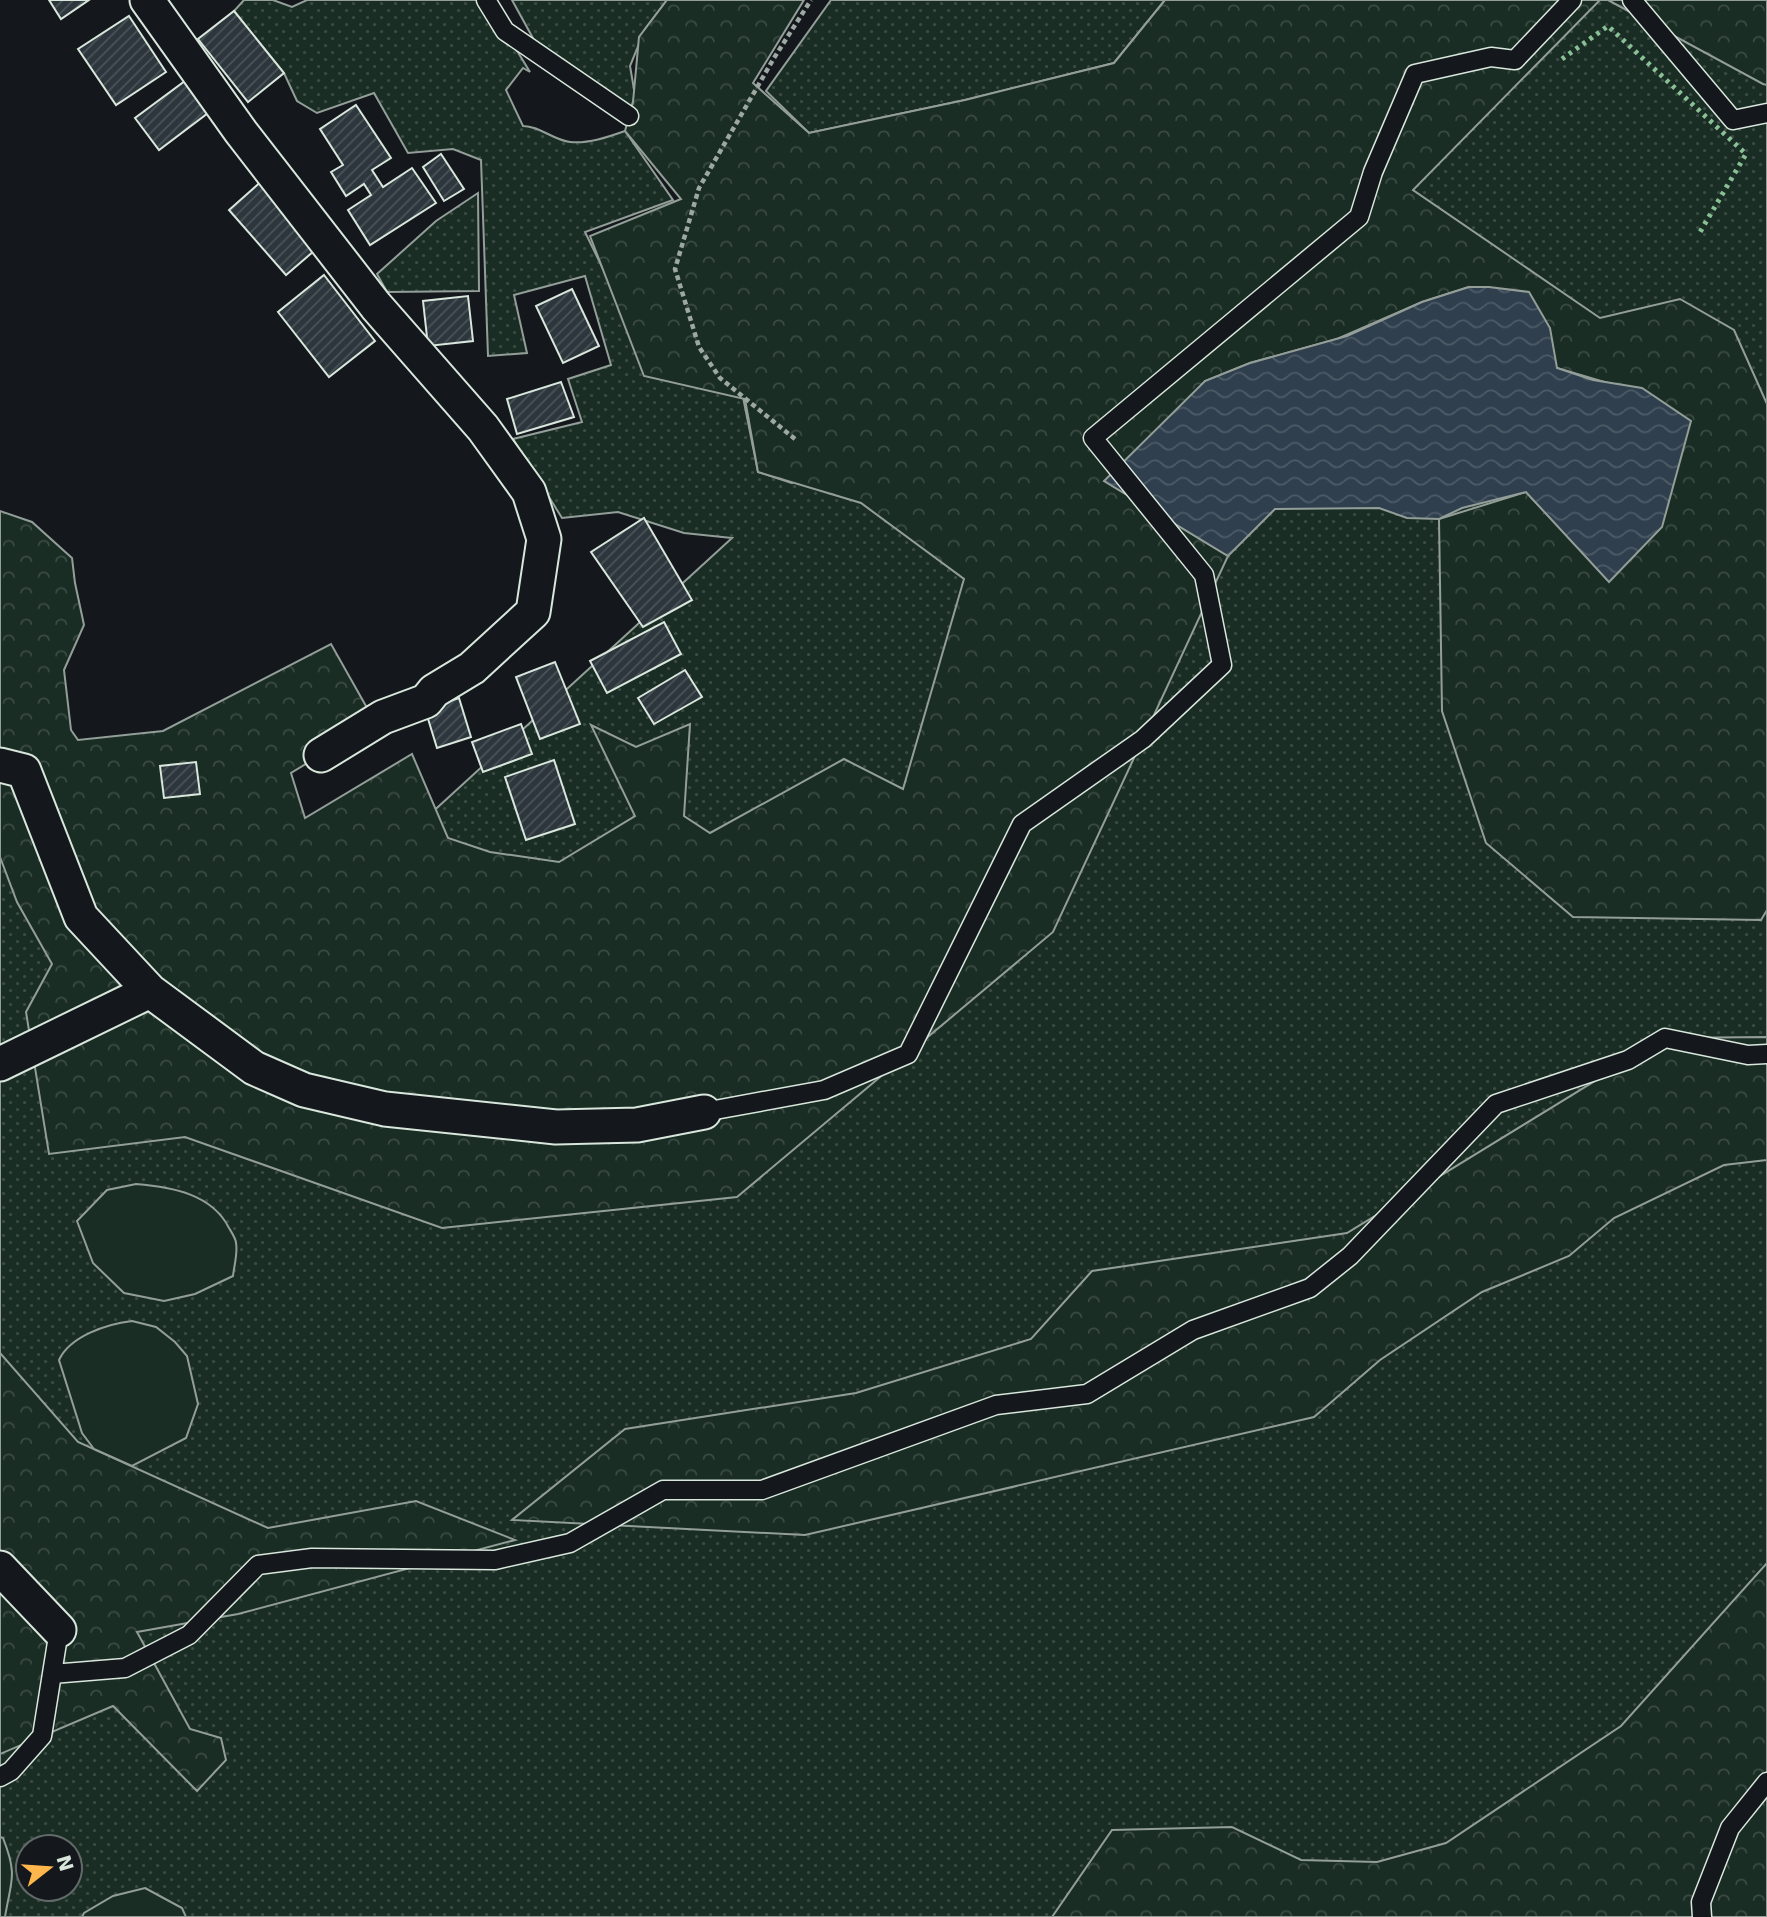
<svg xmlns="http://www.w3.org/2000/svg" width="1767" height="1917" viewBox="0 0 1767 1917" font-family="'DejaVu Sans',sans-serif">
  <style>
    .grass { fill: url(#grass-dots); stroke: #939e99; stroke-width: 2; fill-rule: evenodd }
    .forest { fill: url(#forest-crowns); stroke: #939e99; stroke-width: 2 }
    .green { fill: #1a2d24; stroke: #939e99; stroke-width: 2 }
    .water { fill: url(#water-waves); stroke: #939e99; stroke-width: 2 }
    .building { fill: url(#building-hatch); stroke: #d8e6dc; stroke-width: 2 }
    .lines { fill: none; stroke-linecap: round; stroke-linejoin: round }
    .service-casing { stroke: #d8e6dc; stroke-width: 21 }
    .minor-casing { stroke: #d8e6dc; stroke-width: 37 }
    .path { stroke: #9da8a2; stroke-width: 4.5; stroke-dasharray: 5 3.5; stroke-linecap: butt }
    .service { stroke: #14181c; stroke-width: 18 }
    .minor { stroke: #14181c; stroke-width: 33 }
    .hedge { stroke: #8ac095; stroke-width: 5; stroke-dasharray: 3.5 5; stroke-linecap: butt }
  </style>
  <defs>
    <pattern id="grass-dots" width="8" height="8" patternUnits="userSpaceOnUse" patternTransform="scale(1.75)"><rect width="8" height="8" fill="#1a2d24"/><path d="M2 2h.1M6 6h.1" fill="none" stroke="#3b4b43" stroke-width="1.8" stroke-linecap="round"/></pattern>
    <pattern id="forest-crowns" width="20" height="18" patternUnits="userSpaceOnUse" patternTransform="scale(1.75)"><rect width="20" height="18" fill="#1a2d24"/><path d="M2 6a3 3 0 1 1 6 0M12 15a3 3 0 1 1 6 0" fill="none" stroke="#3b4b43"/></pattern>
    <pattern id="water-waves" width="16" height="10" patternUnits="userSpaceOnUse" patternTransform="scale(1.75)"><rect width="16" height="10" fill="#2f3f4d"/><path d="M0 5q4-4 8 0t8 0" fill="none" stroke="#4c5b66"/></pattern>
    <pattern id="building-hatch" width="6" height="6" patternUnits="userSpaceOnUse" patternTransform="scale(1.75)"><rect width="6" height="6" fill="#2c363c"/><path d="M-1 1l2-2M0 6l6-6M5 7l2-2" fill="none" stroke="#4a5358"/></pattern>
  </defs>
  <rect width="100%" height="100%" fill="#14181c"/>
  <!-- grass -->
  <path class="grass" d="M244,0H273L292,7L307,0H486L530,72L523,68L506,90L523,126C540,126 553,140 570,142C588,144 608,137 625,131L673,200L585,232L604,271L743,397L758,472L792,483L1023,271L1432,0H1767V1917H0V718L345,892L732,538L684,533L618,512L562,518L513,439L582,422L568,379L611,365L585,276L514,295L527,353L488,356L481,160L453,149L408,153L374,93L317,113L297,101L284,73L234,11ZM28,1847H70V1889H28Z
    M512,0H667L645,29L630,66L635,95L629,116L534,40Z
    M831,0H1165L1114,63L965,100L809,133L766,91Z
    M478,193L479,291L387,292L377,274L436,221Z"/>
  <!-- forest -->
  <path class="forest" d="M667,0H804L753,83L809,133L965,100L1114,63L1165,0H1600L1413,190L1600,318L1680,299L1734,330L1767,404V910L1761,920L1573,917L1486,843L1442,711L1439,519L1526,492L1609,581L1655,397L1557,368L1469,287L1422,302L1337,339L1250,363L1205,381L1113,486L1228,556L1053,932L737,1197L442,1228L185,1137L49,1154L26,1012L52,964L17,902L0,857V511L32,522L72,558L75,583L84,625L64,670L71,730L78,740L163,731L331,644L375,722L291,773L305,818L412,754L448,838L490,852L559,862L635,816L591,725L636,747L690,724L684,816L710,833L844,759L903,789L964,579L861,503L758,472L745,399L644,376L590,236L681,199L625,131L633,102L639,37Z
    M1608,0H1767V85L1763,84Z
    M1767,1037V1160L1724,1165L1614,1218L1569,1256L1482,1292L1380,1360L1314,1417L805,1535L512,1520L625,1429L856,1393L1031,1339L1092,1271L1347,1233L1665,1038Z
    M0,1353L78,1442L268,1528L416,1501L515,1540L238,1614L137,1632L190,1729L221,1738L226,1760L197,1791L113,1706L0,1754Z
    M1767,1563V1917H1052L1112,1830L1232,1827L1301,1860L1377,1862L1446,1843L1621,1726Z"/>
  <!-- green -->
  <path class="green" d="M136,1184C172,1187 212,1194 229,1228C232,1233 236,1239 236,1243C238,1253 234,1266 233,1276L195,1294L164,1301L124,1293L93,1263L77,1221L107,1190Z
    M132,1321L156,1327L175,1342L187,1356L198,1404L186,1438L132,1466L94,1449L82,1433L59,1360C70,1336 107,1324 132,1321Z
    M0,1837L3,1838C18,1876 11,1880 5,1917H0Z
    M145,1888L182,1908L186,1917H82L84,1913L113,1896Z"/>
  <!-- water -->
  <path class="water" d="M1469,287H1489L1529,292L1550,328L1557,368L1593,380L1642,388L1691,421L1662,527L1609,582L1526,492L1462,508L1439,519L1407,518L1379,508L1275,509L1228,556L1104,481L1205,381L1250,363L1347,336L1422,302Z"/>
  <!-- building -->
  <path class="building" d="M49,0H89L61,19Z
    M234,11L284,73L248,102L198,39Z
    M129,16L166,72L116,105L78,49Z
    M189,78L212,110L159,150L135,118Z
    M356,105L391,158L372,170L383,187L412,168L436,203L370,245L348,210L371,195L364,184L346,196L331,172L343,165L320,129Z
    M441,154L464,189L444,201L423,167Z
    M264,179L321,245L286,275L229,210Z
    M324,275L375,341L329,377L278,312Z
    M572,289L599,346L563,363L536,306Z
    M468,296L473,341L428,346L423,301Z
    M561,382L574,417L517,434L507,399Z
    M644,518L692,600L643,627L591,552Z
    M664,622L681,654L607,693L590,661Z
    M555,662L580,724L540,739L516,677Z
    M685,670L702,697L654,724L638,698Z
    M459,698L471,737L437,748L425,709Z
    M521,724L532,754L483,772L472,742Z
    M554,760L575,824L526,840L505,777Z
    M196,762L200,794L164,798L160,766Z"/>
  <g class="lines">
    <!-- service casing -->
    <g class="service-casing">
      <path id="service" d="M486,0L505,31L629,116
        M1632,0L1733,120L1767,113
        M704,1112L824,1090L908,1054L1022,824L1143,739L1222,665L1204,575L1093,438L1359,217L1373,172L1415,74L1491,57L1515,60L1572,0
        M52,1674L125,1668L189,1635L258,1565L312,1558L495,1560L570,1543L663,1490H762L996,1405L1087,1394L1193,1330L1310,1288L1350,1256L1496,1104L1628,1060L1665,1038L1748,1055L1767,1054
        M0,1777L11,1771L42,1736L59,1630
        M1702,1917L1701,1902L1730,1828L1767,1782"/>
    </g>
    <!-- minor casing -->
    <g class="minor-casing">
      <path id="minor" d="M147,0L241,132L376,306L483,428L529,492L544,539L533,612L472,668L434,691L426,701L383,717L321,755
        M0,765L24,771L81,917L150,991L254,1068L304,1090L385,1109L556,1127L637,1125L704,1112
        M0,1064L150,991
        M0,1568L59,1630"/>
    </g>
    <!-- path -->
    <path class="path" d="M795,439L720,378L699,347L675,269L699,188L774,58L811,0"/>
    <!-- service -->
    <use href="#service" class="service"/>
    <!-- minor -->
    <use href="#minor" class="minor"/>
    <!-- hedge -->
    <path class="hedge" d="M1562,59L1608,26L1746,154L1700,232"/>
  </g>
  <!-- north arrow -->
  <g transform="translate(49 1868) rotate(73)"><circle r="33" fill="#14181c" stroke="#626a69" stroke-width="2"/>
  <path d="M0-5L12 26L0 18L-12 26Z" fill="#ffb74d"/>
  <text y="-10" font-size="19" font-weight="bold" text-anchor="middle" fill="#d8e6dc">N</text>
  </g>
</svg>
